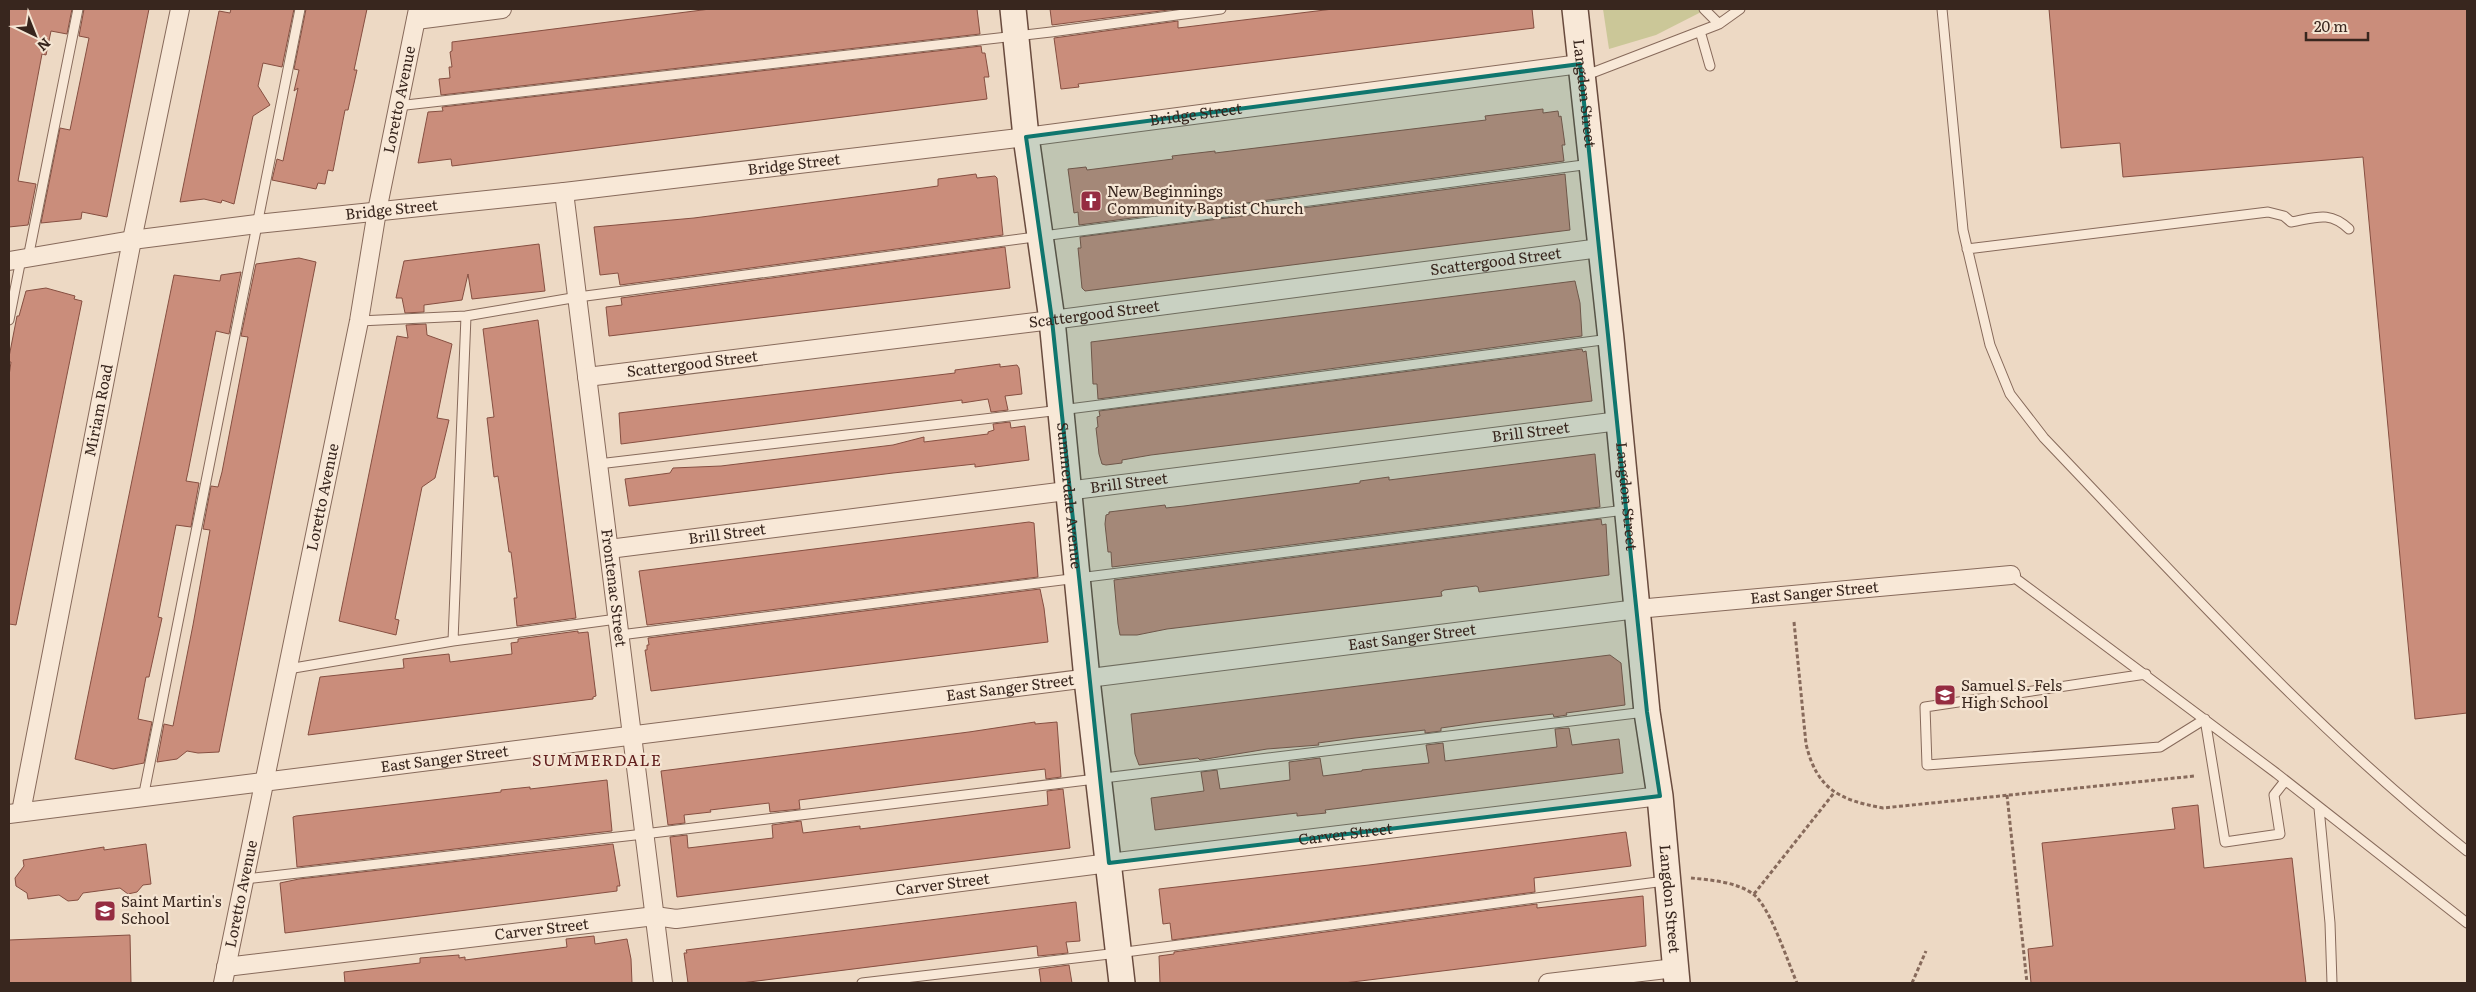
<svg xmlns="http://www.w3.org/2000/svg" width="2476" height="992" viewBox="0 0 2476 992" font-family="Literata,serif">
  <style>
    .green { fill: #cbc798 }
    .building { fill: #ca8d7b; stroke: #864f41 }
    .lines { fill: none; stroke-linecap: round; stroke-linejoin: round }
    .lane-casing { stroke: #876a5b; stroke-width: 11 }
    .street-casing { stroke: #876a5b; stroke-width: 20 }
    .secondary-casing { stroke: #694b3e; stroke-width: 28 }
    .path { stroke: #876a5b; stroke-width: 3; stroke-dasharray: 4 2.5; stroke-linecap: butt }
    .lane { stroke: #f8e8d7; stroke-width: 9 }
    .street { stroke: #f8e8d7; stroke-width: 18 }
    .secondary { stroke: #f8e8d7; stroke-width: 25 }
    .marked { fill: #0f766e; fill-opacity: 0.2; stroke: #0f766e; stroke-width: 4; stroke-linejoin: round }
    .labels { text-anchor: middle; stroke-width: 4.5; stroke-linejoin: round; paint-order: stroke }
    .street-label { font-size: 15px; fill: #38261e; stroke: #f5e5d3 }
    .poi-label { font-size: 15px; fill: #38261e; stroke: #f5e5d3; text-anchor: start }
    .neighbourhood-label { font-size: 16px; letter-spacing: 1px; fill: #63201f; stroke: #f5e5d3 }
  </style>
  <rect width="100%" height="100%" fill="#edd9c4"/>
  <!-- green -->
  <path class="green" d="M1603,9H1707L1656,35L1609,49Z"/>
  <!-- building -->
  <path class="building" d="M9,9H72L67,34L51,31L46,55L42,54L18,181L36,184L28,225L9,227Z
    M84,9H149L107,217L82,212L81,219L41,223L60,128L70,130L89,38L79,36Z
    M231,9H294L282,67L263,63L258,86L270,105L253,116L234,204L222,200L221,203L204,199L180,202L219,11L230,13Z
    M306,9H367L354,70H357L348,110H345L333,171L328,170L325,184L318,183L316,189L272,180L277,159L283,161L298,88L294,91L299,70L294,69Z
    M710,9H977L980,34L441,95L439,79L450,78L449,67H452L450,52L452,51V42Z
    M1050,9H1176L1052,25Z
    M1333,9H1532L1534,28L1078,84L1079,87L1061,89L1054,38L1178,21V28Z
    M2049,9H2467V713L2415,719L2363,157L2123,177L2120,143L2061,148Z
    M981,46L982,53H985L989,77H984L987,99L452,166L451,159L418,163L428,112L443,111L442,107Z
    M1543,109V113L1558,111L1559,117L1561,116L1565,145H1562L1564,161L1079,225L1078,212L1074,213L1068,169L1086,167L1087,170L1173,159L1172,156L1215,151V153L1486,120L1485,116Z
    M976,174L977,178L995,176L997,178L1003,235L620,285L618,273L600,275L594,227L694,218L909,190L938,186V179Z
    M1565,174L1570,230L1085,291L1082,288L1078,248H1081L1080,237Z
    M539,244L545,291L472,299L468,274L462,300L424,305V312L405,313L402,298H396L404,261Z
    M1005,247L1010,288L609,336L606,307L622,305L621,298Z
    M299,258L316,262L219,752L198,753L187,751L177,759L157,762L164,724L173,726L193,625L210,530L203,529L211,486L218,487L222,472L248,337L241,336L256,264Z
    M241,272L229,334L216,331L188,472L186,481L199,483L191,527L176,525L158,617L162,618L149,677H146L138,719L152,722L144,763L113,769L75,759L174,275L220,281L221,275Z
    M1575,281L1580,303L1582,336L1098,399L1097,384H1093L1091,342Z
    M46,288L75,296L74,299L82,301L16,625L9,624V376L11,362H9V357L17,316H19L26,291Z
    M538,320L576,618L517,626L514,598H517L511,552H509L498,476L494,477L487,418L494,417L483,329Z
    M426,324L427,335L452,344L437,418L449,420L435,478L422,487L395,619L399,620L396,635L339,621L397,336L408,338L406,325Z
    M1582,349L1583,352L1586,351L1592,401L1151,455L1122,460V463L1106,465L1102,464L1099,454L1096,428L1098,427L1097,417L1100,416L1099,411Z
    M1000,364V367L1017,365L1019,368L1022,394L1005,396L1008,410L991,412L988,399L962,403V400L621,444L619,413L955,373V370Z
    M1010,422L1011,428L1025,426L1029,460L975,467V464L893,473L629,506L625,479L670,473L673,468L721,466L893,445L924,437V442L988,434V432L994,430L993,424Z
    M1595,454L1600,507L1112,567L1111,552H1108L1105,524L1106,515L1109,514V512L1165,505L1166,508L1184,506L1360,483V481L1389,477V480Z
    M1601,519L1602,525L1606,524L1609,575L1479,592L1478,587L1476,586L1444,590L1441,592L1442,596L1167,629L1137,635H1120L1118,624L1114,580Z
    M1029,522L1034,523L1038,577L647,625L639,571Z
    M1040,589L1044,608L1048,642L651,691L645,650H647V645H649L648,638Z
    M578,631V633L588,632L596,696L593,697V699L308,735L320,677L404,668L403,659L449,654L450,662L512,654L511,643L518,642V639Z
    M1610,655L1621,663L1625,705L1566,713L1567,715L1554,717L1553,714L1483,722L1441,728V731L1425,733V730L1355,738L1318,743L1319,745L1267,749L1200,760L1198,758L1139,765L1135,754L1131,714Z
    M1035,722V724L1057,722L1061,777L1046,779L1045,769L914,785L799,800L800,809L770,812L769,803L710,810L711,812L684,815L685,823L668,825L661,771L969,732Z
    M1569,728L1572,745L1619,739L1623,773L1325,810L1326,813L1297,816V813L1155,830L1151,798L1204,791L1201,772L1217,770L1220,789L1290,780L1289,762L1320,758L1323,776L1362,771V770L1429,763L1426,745L1443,743L1445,761L1557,747L1555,729Z
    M607,780L612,831L297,867L293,817L296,816L501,792V790L530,787V789Z
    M1063,789L1070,848L677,897L670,837L687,835L688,848L773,838L772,825L801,821L803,833L860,826V829L1048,805L1047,791Z
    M2198,805L2204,868L2292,858L2306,983H2031L2028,949L2053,946L2042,843L2175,829L2172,808Z
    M1626,832L1631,866L1534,878L1535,892L1172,940L1170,923L1163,924L1159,889L1369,865Z
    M146,844L151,884L143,885L137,892L128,894L120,888L83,893L78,900L68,901L59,895L28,899L27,893L16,886L15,878L24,866L23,860L104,847V850Z
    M613,844L620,886H617V891L285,933L280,883L299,879Z
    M1643,896L1646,946L1344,983H1160L1159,956L1174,954V952L1537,904V908Z
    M1076,902L1080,941L1066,942L1068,953L1038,956L1037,946L741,983H688L684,953H687L686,950Z
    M130,935L131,983H9V940Z
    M594,936L595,944L627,939L631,959L632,983H345L344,972L420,963V958L459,955V958L465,957V960L567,947L566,939Z
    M1069,965L1072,983H1041L1039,969Z"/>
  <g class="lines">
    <!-- lane casing -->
    <g class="lane-casing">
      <path id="lane" d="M1704,9L1719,24
        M1942,9L1963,230L1990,345L2010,394L2044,438C2180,580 2313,729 2467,851
        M1700,31L1710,66
        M1584,76L1719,24L1740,9
        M397,106L1051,32L1221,9
        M1967,249L2268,212L2284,216L2291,222C2315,218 2329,210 2349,229
        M28,258L78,9
        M466,316L578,297L1591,164
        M9,320L21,259
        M359,321L466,316L453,641
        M598,464L1061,410L1610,339
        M2011,575L2276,773L2467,923
        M620,635L1625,510
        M288,669L453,641L617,619
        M2146,674L1925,707L1927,765L2160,747L2205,719L2225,842L2280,834L2274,795L2285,781
        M143,798L300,9
        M2319,808L2330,923L2332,983
        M245,879L644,834L1645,712
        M862,983L1118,953L1665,881"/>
    </g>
    <!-- street casing -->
    <g class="street-casing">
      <g id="street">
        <path d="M416,20L502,9"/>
        <path id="s1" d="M564,192L663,983"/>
        <path id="s2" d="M9,261L132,240L257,224L564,192L1026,137L1580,64"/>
        <path id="s3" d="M587,377L1052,320L1600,248"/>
        <path id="s4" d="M609,549L1619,421"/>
        <path id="s5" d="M21,812L132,240L180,9"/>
        <path id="s6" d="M9,814L1637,609L2011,575"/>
        <path id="s7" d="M226,967L655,916L676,919L1109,863L1660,796"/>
        <path id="s8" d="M223,983L359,321L377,211L418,9"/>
        <path d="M1548,983L1675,968"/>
      </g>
    </g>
    <!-- secondary casing -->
    <g class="secondary-casing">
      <g id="secondary">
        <path id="s9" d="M1013,9L1026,137L1052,320L1087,679L1122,983"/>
        <path id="s10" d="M1575,9L1611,339L1647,712L1660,796L1677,983"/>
      </g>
    </g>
    <!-- path -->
    <path class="path" d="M1794,622L1806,744C1817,790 1840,800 1883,808L2195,776
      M2007,795L2027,983
      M1691,878C1711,880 1737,882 1753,894C1770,906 1788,963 1797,983
      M1754,894L1834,793
      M1912,983L1926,951"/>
    <!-- lane -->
    <use href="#lane" class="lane"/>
    <!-- street -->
    <use href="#street" class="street"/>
    <!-- secondary -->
    <use href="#secondary" class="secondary"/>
  </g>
  <!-- marked area -->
  <path class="marked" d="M1580,64L1647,712L1660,796L1109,863L1052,320L1026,137Z"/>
  <!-- icons -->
  <defs>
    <g id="church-square" transform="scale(1.125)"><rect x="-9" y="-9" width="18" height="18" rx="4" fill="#952c41" stroke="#f5e5d3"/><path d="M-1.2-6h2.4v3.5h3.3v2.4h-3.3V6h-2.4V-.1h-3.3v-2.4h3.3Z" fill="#fff"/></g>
    <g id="school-square" transform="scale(1.125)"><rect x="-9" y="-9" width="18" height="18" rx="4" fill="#952c41" stroke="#f5e5d3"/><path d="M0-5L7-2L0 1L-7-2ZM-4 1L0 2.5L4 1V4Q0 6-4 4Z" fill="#fff"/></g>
  </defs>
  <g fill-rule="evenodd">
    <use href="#church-square" x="1091" y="201"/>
    <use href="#school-square" x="1945" y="695"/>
    <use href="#school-square" x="105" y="911"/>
  </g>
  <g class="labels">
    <!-- street labels -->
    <g class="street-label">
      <text dy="5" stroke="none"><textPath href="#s10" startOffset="85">Langdon Street</textPath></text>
      <text dy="5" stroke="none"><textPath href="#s8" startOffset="901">Loretto Avenue</textPath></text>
      <text dy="5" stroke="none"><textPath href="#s2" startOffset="1196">Bridge Street</textPath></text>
      <text dy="5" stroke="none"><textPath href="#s2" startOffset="791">Bridge Street</textPath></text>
      <text dy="5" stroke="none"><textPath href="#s2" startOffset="386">Bridge Street</textPath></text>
      <text dy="5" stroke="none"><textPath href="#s3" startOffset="916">Scattergood Street</textPath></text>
      <text dy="5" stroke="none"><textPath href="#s3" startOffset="511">Scattergood Street</textPath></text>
      <text dy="5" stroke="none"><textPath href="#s3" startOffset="106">Scattergood Street</textPath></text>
      <text dy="5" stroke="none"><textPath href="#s5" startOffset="409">Miriam Road</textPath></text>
      <text dy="5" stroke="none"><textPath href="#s4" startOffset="929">Brill Street</textPath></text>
      <text dy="5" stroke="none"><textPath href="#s4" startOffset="524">Brill Street</textPath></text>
      <text dy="5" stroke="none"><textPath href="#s9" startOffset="490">Summerdale Avenue</textPath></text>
      <text dy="5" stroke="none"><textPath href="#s10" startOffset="490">Langdon Street</textPath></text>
      <text dy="5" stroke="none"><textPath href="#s8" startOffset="496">Loretto Avenue</textPath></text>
      <text dy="5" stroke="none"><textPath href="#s4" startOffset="119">Brill Street</textPath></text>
      <text dy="5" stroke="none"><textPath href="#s1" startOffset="399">Frontenac Street</textPath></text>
      <text dy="5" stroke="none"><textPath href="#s6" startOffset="1819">East Sanger Street</textPath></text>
      <text dy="5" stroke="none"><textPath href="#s6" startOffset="1414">East Sanger Street</textPath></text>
      <text dy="5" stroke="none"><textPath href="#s6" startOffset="1009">East Sanger Street</textPath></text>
      <text dy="5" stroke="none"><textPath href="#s6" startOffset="439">East Sanger Street</textPath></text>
      <text dy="5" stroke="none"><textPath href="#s7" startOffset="1128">Carver Street</textPath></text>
      <text dy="5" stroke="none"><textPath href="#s7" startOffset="722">Carver Street</textPath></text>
      <text dy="5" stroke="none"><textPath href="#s8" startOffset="91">Loretto Avenue</textPath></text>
      <text dy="5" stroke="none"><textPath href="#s10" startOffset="895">Langdon Street</textPath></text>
      <text dy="5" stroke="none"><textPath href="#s7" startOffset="318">Carver Street</textPath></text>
    </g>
    <!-- poi labels -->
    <g class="poi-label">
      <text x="1107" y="197">New Beginnings<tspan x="1107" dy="17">Community Baptist Church</tspan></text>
      <text x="1961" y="691">Samuel S. Fels<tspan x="1961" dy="17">High School</tspan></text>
      <text x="121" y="907">Saint Martin's<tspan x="121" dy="17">School</tspan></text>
    </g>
    <!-- neighbourhood labels -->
    <g class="neighbourhood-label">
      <text x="597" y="766">SUMMERDALE</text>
    </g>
  </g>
  <!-- border -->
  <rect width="2476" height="992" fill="none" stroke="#38261e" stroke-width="20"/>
  <!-- north arrow -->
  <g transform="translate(35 35) rotate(137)" stroke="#f5e5d3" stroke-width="4" paint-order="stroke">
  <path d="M0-4L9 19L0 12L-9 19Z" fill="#38261e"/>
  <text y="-8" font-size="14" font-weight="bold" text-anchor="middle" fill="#38261e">N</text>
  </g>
  <!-- scale -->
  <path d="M2306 32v8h62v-8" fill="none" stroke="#38261e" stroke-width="2.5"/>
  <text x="2314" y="32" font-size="15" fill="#38261e" stroke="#f5e5d3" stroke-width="4" paint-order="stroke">20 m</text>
</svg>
